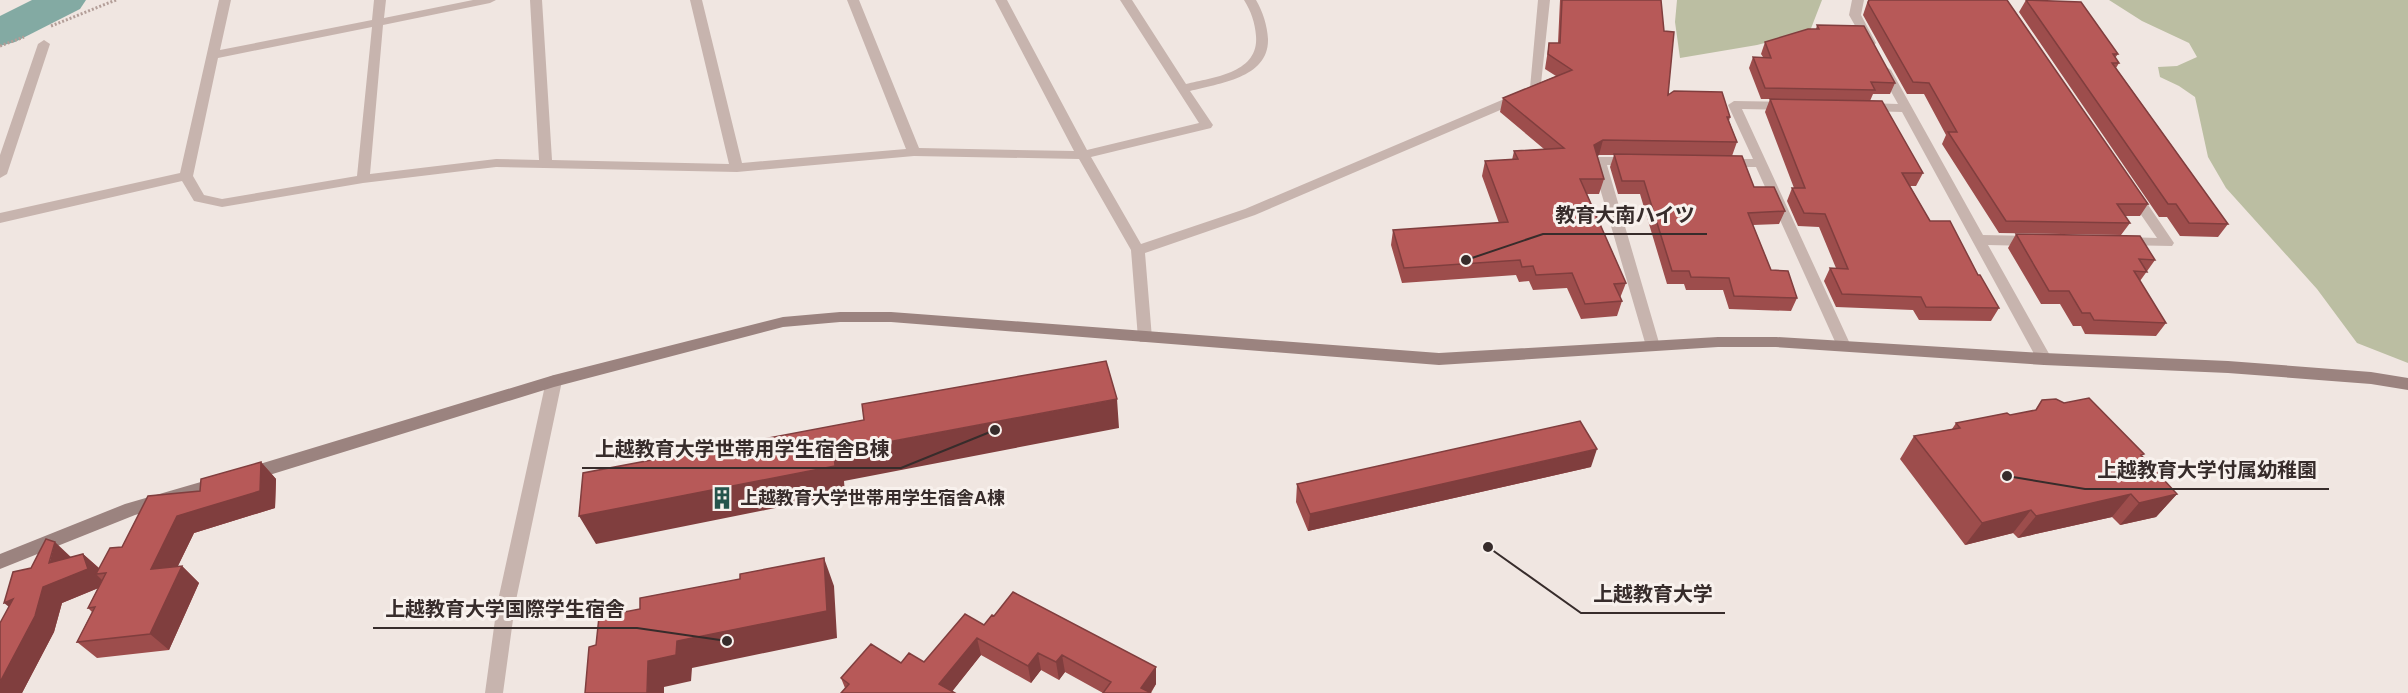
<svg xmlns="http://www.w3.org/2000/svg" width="2408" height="693" viewBox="0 0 2408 693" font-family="Helvetica,'Noto Sans JP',sans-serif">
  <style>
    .green { fill: #bbbea2 }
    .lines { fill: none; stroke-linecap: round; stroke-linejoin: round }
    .river { fill: #83aaa3; fill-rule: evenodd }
    .path { stroke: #b39e98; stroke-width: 3; stroke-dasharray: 2 2; stroke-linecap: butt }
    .lane { fill: #c7b4ae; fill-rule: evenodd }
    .street { fill: #c7b4ae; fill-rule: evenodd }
    .secondary { fill: #9b837f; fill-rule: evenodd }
    .wall { fill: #9d4d4c }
    .shaded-wall { fill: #803e3e }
    .building { fill: #b75958; stroke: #803e3e; stroke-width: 1.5 }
    .labels { text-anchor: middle; stroke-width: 6; stroke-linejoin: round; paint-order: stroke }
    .poi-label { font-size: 18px; font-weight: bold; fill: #372c2b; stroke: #f8f1ed; text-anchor: start }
    .leader { fill: none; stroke: #372c2b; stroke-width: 2 }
    .callout-dot { fill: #372c2b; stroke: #f8f1ed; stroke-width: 2 }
    .callout-label { font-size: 20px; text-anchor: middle; font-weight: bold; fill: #372c2b; stroke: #f8f1ed; stroke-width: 6; stroke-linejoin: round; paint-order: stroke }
  </style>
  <rect width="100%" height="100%" fill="#f0e6e1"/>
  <!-- green -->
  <path class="green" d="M1677,0H1822L1810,31L1757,45L1680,58L1675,22Z
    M2109,0H2408V363L2357,343L2317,289L2226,188L2208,157L2195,97L2179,86L2160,77L2158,67L2177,66L2197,57L2189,43L2142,21Z"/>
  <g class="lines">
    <!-- river -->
    <path class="river" d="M32,0H86L80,9L15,42L0,46V16Z"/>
    <!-- path -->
    <path class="path" d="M51,26L116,0
      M0,46L24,37"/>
    <!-- lane -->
    <path class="lane" d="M554,375L559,377L562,381L515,605L503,693H485L497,605L546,381L549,377Z"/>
    <!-- street -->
    <path class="street" d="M219,0H231L220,50L372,20L374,0H386L384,18L473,0H496L490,3L383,25L370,174L496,159L539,160L530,0H542L552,160L729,164L690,0H702L742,163L906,149L847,0H859L919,148L1074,151L995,0H1007L1087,150L1199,123L1120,0H1132L1186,84C1214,77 1259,73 1256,36C1255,23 1251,11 1244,0H1256C1263,12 1267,25 1268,39C1269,78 1219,83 1190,91L1213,125L1211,128L1091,157L1141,244L1245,209L1530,88L1538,0H1550L1540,93L1255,215L1145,253L1152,338L1150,342H1140L1138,338L1131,250L1079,159L914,156L737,172L496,167L363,183L222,207L194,201L182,181L0,223V213L180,173ZM372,27L357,176L222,199L204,195L193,176L218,58Z
      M1852,0H1864L1861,15L1876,43L1874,45H1866L1849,15Z
      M44,40L50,44L7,174L0,178V155L38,44Z
      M1885,66L1891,70L1983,235L2032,236L2039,241L2032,246L1988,245L2052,359L2049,363H2039L1902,112L1866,111L1860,107L1866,103L1898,104L1879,70Z
      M1734,101L1788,102L1794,106L1788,110L1742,109L1851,346L1849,350H1839L1837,346L1756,167H1724L1717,163L1724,159H1753L1728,105Z
      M1599,157H1631L1638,161L1631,165H1607L1660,346L1658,350H1648L1646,346L1592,161Z
      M2133,189L2138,190L2172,240L2174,243L2172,246L2120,245L2118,242L2125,237L2157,238L2126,193Z"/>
    <!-- secondary -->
    <path class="secondary" d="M840,312H891L1439,353L1718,337H1776L2044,353L2228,361L2371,372L2408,378V390L2371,384L2228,373L2044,365L1776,347H1718L1439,365L891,322H840L783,327L554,387L250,481L244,479L242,474L244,469L250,467L554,375L783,317Z
      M218,477L224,479L226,484L224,489L135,515L0,569V554L125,504Z"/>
  </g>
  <!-- wall -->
  <path class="wall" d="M1560,0H1661L1668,95L1730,117L1729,121L1737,142L1732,156L1754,187L1785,211L1779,224L1753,225L1771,270L1797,298L1791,311L1729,309L1723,290H1686L1684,284H1667L1640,194H1618L1610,167L1614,155H1599L1597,156L1604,179L1599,194H1587L1626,283L1620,298L1622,301L1617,316L1581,319L1567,288L1533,290L1529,281L1519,282L1516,275L1402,283L1391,245L1393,230L1499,223L1482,176L1485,161L1512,160L1514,151L1544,149L1500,112L1503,98L1556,76L1545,69L1549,43H1558Z
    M1868,0H2007L2148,204L2140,216H2125L2130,223L2121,235L1999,233L1942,144L1946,135L1924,94H1907L1863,15Z
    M2026,0L2118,54L2115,58L2119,63L2116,68L2228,224L2218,237L2180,236L2167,217H2159L2019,12Z
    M1817,25L1895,83L1890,94H1873L1870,101L1923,173L1916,186H1910L1930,221L1978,275L1999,308L1991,321L1919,320L1913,310L1836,307L1824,281L1830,268H1836L1819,227L1798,226L1787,201L1792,188H1794L1765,112L1770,99H1761L1749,68L1753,57H1763L1761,54L1765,42L1816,29Z
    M2016,234L2155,260L2140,281L2166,323L2156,336L2085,334L2081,326H2073L2060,304H2041L2008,248Z
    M2042,400L2142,457L2177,494L2156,517L2120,525L2112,517L2018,538L2013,533L1965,545L1900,459L1914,436L1952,429L1956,423L2010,415L2035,411Z
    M261,462L276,479L275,508L194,533L178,566H182L199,583L169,650L97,658L77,642L92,612L88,608L98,588L62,603L54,632L22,693H0L71,557L83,554L99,568L122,547L200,491Z
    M1591,467L1308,531L1296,502L1297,484Z
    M984,625L1156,684L1151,693H1103L1065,672L1059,680L1041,670L1031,683L981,655L952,691L845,688L841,678L901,663L924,662Z"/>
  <!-- shaded-wall -->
  <path class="shaded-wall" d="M1603,140L1599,155L1590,160L1594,145Z
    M1117,399L1119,428L844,481L845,494L596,544L579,516L834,452Z
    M1597,449L1591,467L1308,531L1310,514Z
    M261,462L276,479L275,508L194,533L168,586L151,569L177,516Z
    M2131,494L2112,517L2018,538L2036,516Z
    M2177,494L2156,517L2120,525L2139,503Z
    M2031,510L2013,533L1965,545L1982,523Z
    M55,542L73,559L83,554L101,570L96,574L105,583L106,585L62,603L54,632L22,693H0V682L43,587Z
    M824,558L834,586L837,638L692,668L691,681L664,687V693H647L648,661L677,641Z
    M182,566L199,583L169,650L150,634Z
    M13,599L23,618L4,603Z
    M977,638L981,655L951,693L939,684Z
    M1038,653L1041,670L1031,683L1028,666Z
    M1062,655L1065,672L1059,680L1056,662Z
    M1156,667V684L1150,693L1141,688Z"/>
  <!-- building -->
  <path class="building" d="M1562,0H1661L1664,31L1674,32L1668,95L1674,91L1722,92L1730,117H1727L1737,142L1603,140L1594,145L1604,179H1580L1626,283L1614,284L1622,301L1585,304L1572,273L1536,275L1533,266L1522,267L1520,260L1404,268L1393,230L1508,222L1485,161L1518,159L1514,151L1564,148L1503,98L1572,70L1548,54L1549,43H1560Z
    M1869,0H2007L2148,204H2117L2130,223L2006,221L1948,132H1957L1929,83L1913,82L1868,3Z
    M2026,0L2081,2L2118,54H2113L2119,63H2112L2228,224L2189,223L2176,204H2168Z
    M1817,25L1864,26L1895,83L1871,82L1875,90L1765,88L1753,57L1771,58L1765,42L1808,29H1819Z
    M1770,99L1882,101L1923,173H1902L1930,221H1950L1978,275H1980L1999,308L1926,307L1921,297L1842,294L1830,268L1848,269L1825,214L1804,213L1792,188H1805Z
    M1614,154L1742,156L1754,187H1774L1785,211L1748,213L1771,270L1788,271L1797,298L1734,296L1729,278L1691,277L1689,271H1672L1644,181H1622Z
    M2016,234L2140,236L2155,260L2139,259L2147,272L2134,271L2166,323L2094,320L2090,313H2082L2069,291H2049Z
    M1106,361L1117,399L834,452L835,466L579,516L583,473L864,420L862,404Z
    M2089,398L2144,454L2141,455L2177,494L2139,503L2131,494L2036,516L2031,510L1982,523L1914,436L1960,428L1956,423L2007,413L2010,415L2036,410L2042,400L2056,399L2064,403Z
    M1580,421L1597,449L1310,514L1297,484Z
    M261,462L260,491L177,516L151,569L182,566L150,634L77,642L95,607L88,608L106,573L96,574L110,548L122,547L148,496L200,491L201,479Z
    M46,539L55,542L49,563L83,554L88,569L43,587L35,616L0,682V623L13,599L4,603L13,572L31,568Z
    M824,558L827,611L677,641L676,655L648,661L647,693H585L589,647L596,645L599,617L640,609V598L740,579V574Z
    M1013,592L1156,667L1141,688L1151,693H1103L1111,682L1062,655L1056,662L1038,653L1028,666L977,638L939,684L955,693H841L849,684L841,678L871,644L901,663L909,653L924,662L965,614L984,625L992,615L994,616Z"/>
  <!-- icons -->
  <defs>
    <g id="building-bare" transform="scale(1.8)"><path d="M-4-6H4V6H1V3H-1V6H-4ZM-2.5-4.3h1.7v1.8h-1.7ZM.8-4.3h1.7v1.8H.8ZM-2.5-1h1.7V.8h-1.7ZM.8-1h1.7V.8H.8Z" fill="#26544c" stroke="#f8f1ed" stroke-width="2.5" paint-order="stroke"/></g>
  </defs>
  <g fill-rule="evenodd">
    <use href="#building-bare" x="722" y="498"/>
  </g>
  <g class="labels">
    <!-- poi labels -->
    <g class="poi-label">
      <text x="740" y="504">上越教育大学世帯用学生宿舎A棟</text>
    </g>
  </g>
  <!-- callouts -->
  <path class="leader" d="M1466 260L1543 234H1707M995 430L901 468H582M2007 476L2085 489H2329M1488 547L1581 613H1725M727 641L637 628H373"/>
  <g class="callout-dot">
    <circle cx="1466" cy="260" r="6"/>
    <circle cx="995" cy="430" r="6"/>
    <circle cx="2007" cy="476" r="6"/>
    <circle cx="1488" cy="547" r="6"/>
    <circle cx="727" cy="641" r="6"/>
  </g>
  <g class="callout-label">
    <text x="1625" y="222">教育大南ハイツ</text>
    <text x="742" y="456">上越教育大学世帯用学生宿舎B棟</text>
    <text x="2207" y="477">上越教育大学付属幼稚園</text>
    <text x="1653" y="601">上越教育大学</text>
    <text x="505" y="616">上越教育大学国際学生宿舎</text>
  </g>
</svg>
